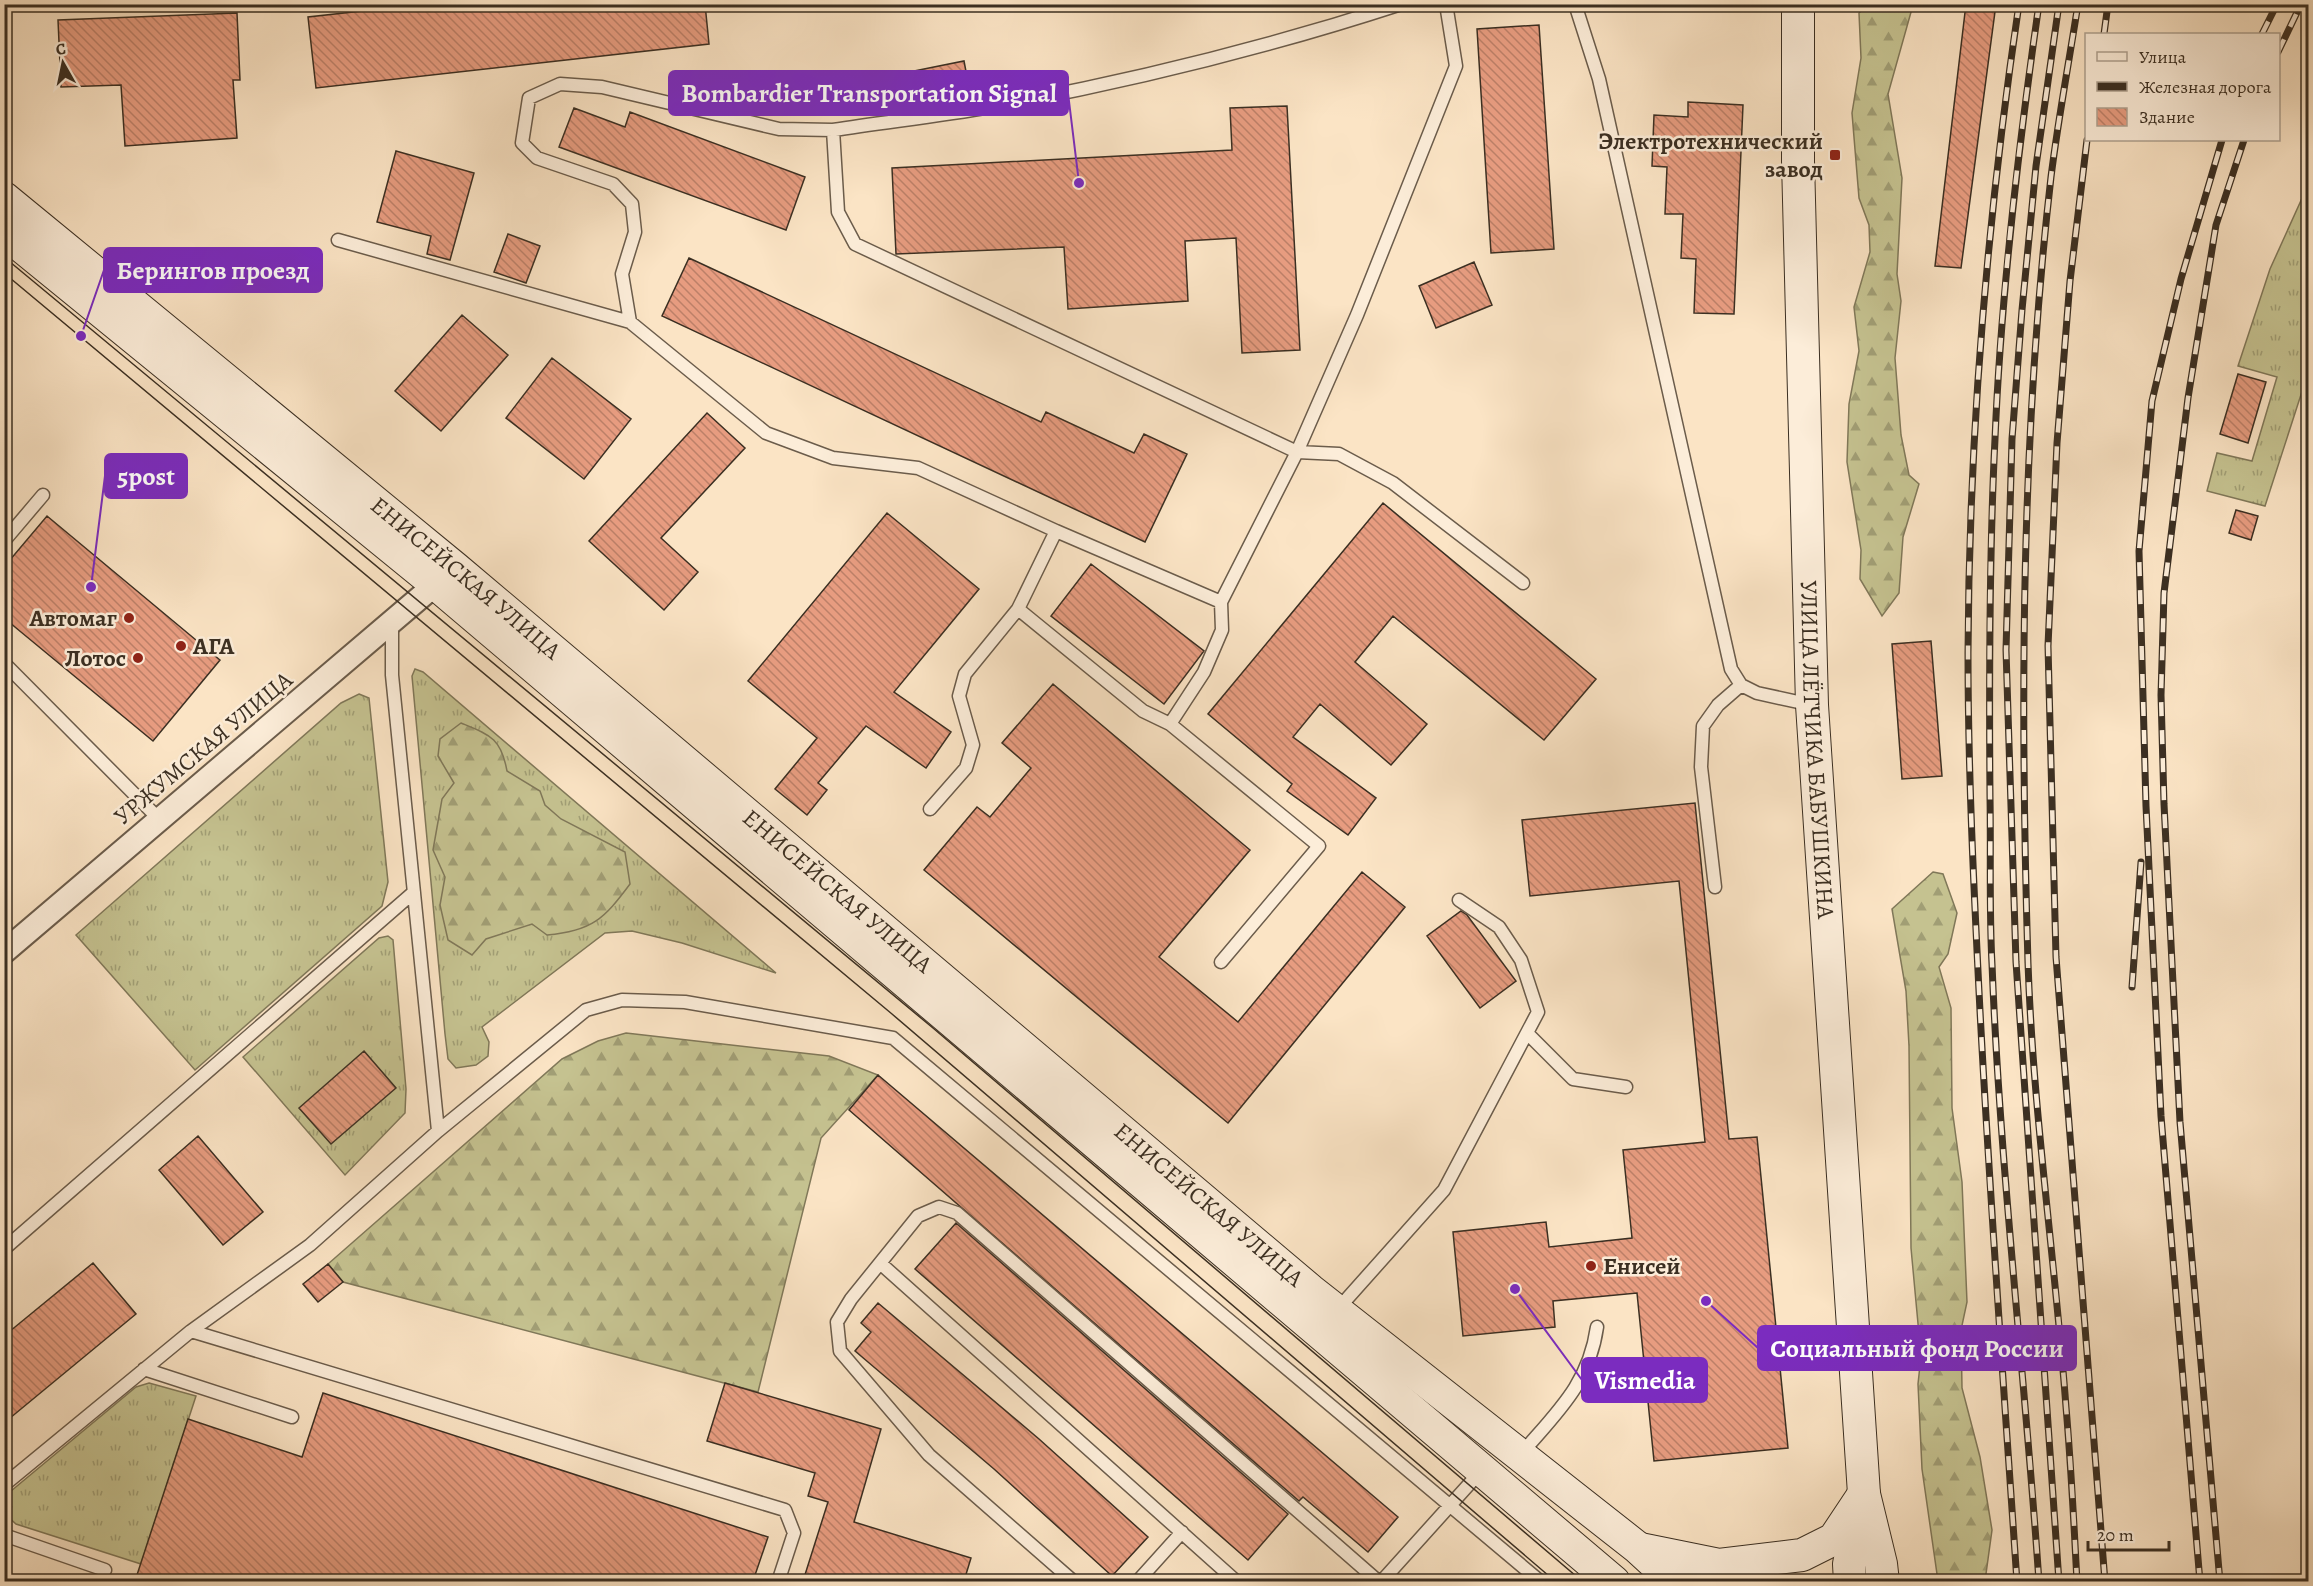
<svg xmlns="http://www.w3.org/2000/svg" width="2313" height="1586" viewBox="0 0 2313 1586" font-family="Alegreya,serif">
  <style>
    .grass { fill: url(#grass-tufts); stroke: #807859; stroke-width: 1.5 }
    .forest { fill: url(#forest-firs); stroke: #807859; stroke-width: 1.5 }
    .building { fill: url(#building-back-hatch); stroke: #3b2f22; stroke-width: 1.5 }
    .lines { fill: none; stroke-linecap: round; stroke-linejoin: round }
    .service-casing { stroke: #6b5c4b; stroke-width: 15 }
    .minor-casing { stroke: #6b5c4b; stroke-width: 26 }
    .secondary-casing { stroke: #3b2f22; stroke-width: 34 }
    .service { stroke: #fcedd9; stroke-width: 12 }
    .minor { stroke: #fcedd9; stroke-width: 22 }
    .secondary { stroke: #fcedd9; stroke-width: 32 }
    .tram { stroke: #3b2f22; stroke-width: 1.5 }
    .rail-casing { stroke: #3b2f22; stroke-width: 7 }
    .rail { stroke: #fcedd9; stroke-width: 4.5; stroke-dasharray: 14; stroke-linecap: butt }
    .poi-dot { fill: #8f2418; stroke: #fcedd9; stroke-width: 2 }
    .labels { text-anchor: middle; stroke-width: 5; stroke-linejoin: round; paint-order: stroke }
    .poi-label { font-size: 24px; font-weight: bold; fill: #3b2f22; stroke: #fcedd9; text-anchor: end }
    .street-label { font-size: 24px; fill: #3b2f22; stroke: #fcedd9 }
    .leader { fill: none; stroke: #7b2cbf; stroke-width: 2 }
    .callout-dot { fill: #7b2cbf; stroke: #fcedd9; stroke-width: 2 }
    .callout { fill: #7b2cbf; stroke: #7b2cbf; stroke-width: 2 }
    .callout-label { font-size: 26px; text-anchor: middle; font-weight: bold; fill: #fff }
  </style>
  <defs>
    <pattern id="grass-tufts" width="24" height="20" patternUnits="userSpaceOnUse" patternTransform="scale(1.5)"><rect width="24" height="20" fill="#c5c290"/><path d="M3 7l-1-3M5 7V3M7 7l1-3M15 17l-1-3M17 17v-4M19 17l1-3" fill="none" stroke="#a19e75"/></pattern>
    <pattern id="forest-firs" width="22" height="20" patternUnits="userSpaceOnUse" patternTransform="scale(1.5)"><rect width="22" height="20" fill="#c5c290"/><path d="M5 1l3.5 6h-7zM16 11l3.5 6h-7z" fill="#a19e75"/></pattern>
    <pattern id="building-back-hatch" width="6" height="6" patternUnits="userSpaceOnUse" patternTransform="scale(1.5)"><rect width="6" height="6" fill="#e79c80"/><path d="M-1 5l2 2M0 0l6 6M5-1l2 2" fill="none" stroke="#bc8068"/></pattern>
  </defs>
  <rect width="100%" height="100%" fill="#fbe4c5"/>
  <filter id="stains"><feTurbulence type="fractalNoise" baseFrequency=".00333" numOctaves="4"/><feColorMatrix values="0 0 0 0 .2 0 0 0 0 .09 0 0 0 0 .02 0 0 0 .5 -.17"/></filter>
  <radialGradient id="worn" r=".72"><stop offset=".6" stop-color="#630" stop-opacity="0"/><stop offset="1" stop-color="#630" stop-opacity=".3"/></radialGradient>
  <!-- grass -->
  <path class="grass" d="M2308,185V373L2265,506L2207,491L2217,453L2252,461L2277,377L2238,366L2270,269Z
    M415,669L423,672L776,973L682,943L632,931L605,933L482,1027L489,1042L488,1056L476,1065L456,1068L448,1059L445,1034L412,676Z
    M359,694L369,698L388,882L382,906L195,1070L76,935L341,703Z
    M388,936L393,940L406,1089L405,1113L345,1175L243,1057L379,938Z
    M149,1383L196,1396L141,1564L16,1524L5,1514V1496L136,1387Z"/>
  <!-- forest -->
  <path class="forest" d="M1869,4L1913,5L1888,94L1902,178L1897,274L1901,301L1895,358L1901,435L1909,475L1919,484L1903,537L1899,593L1882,616L1860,579L1861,550L1847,462L1849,404L1859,351L1854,307L1870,252L1869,225L1859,198L1852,113L1861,58L1859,13Z
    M461,723C490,735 501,738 507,771L540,791L545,805L561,819L625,852L630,884C604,919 592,931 547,935L532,924L486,939L472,955L448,940L440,905L445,877L433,850L442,799L454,783L438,756L440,739Z
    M1933,872L1943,874L1957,913L1948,954L1939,967L1951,1008L1952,1108L1962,1182L1967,1302L1961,1330L1962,1388L1980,1457L1992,1530L1985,1581H1938L1922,1469L1918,1384L1921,1356L1911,1248L1909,1046L1906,991L1892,909Z
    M626,1033L829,1056L878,1075L821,1138L758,1392L343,1282L328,1264L562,1059L598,1041Z"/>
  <!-- building -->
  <path class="building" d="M426,4H705L709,44L316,88L308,17Z
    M1966,4H1996L1961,268L1935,266Z
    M237,13L240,80H233L237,138L125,146L121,85L61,87L58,20Z
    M1539,25L1554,249L1491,253L1477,29Z
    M964,61L971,98L886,114L879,78Z
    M1688,102L1743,105L1734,314L1694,313L1696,259L1681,258L1683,214H1665L1667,167L1652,166L1654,115L1688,117Z
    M1287,106L1300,350L1242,353L1236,238L1185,241L1188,301L1068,309L1064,247L896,254L892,168L1232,150L1230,108Z
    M574,108L625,127L630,112L805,177L786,230L559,147Z
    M396,151L474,173L450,260L427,254L431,236L377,222Z
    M508,234L540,246L526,283L494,272Z
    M689,258L1041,422L1046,412L1134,453L1144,434L1187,454L1145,542L662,316Z
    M1474,262L1492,305L1436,328L1419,286Z
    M462,315L508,355L441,431L395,391Z
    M552,358L631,419L584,479L506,418Z
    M2238,374L2266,382L2248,443L2220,434Z
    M707,413L745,448L661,538L698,572L664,610L589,541Z
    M1383,503L1596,679L1544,740L1393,616L1355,662L1427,724L1391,765L1320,704L1293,737L1376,798L1348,835L1287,791L1292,784L1208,714Z
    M2236,510L2258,516L2251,540L2229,533Z
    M887,513L979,589L894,692L951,732L926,768L866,726L818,783L827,790L807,815L775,789L817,738L748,681Z
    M47,516L220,660L153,741L4,618V567Z
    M1091,564L1204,651L1164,704L1051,616Z
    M1931,641L1942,776L1902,779L1892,644Z
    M1053,684L1250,850L1159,957L1238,1022L1362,872L1405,907L1228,1123L924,870L977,807L990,817L1031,768L1002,743Z
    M1695,803L1729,1139L1757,1137L1788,1448L1654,1461L1637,1293L1553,1301L1555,1327L1463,1336L1453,1232L1546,1222L1549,1247L1632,1238L1623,1150L1705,1142L1679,881L1530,896L1522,820Z
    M1461,911L1467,915L1516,981L1480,1008L1427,936Z
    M364,1051L396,1088L331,1144L299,1108Z
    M878,1075L1398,1517L1368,1552L1303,1497L1299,1501L849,1110Z
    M198,1136L263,1212L223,1245L159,1170Z
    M956,1223L1288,1514L1248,1560L915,1269Z
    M93,1263L136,1314L4,1423V1336Z
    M328,1264L343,1282L318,1302L303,1284Z
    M878,1303L1039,1439L1148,1537L1112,1576L994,1469L855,1351L871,1332L861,1323Z
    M725,1383L881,1429L854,1522L971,1558L964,1581H803L828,1502L808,1496L815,1473L707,1441Z
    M323,1393L768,1537L753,1581H135L188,1419L302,1457Z"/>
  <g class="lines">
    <!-- service casing -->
    <g class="service-casing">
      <path id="service" d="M1575,4L1599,79L1731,669L1741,685L1757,693L1812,705
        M833,130C885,122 938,116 991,107C1127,82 1269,47 1401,4
        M338,240L630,322L766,433L833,458L918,468L1056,531
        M630,322L622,274L635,232L632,204L613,184L537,158L522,143L529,98L560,84L602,87L779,129L833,130L838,212L855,244L1297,452L1357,315L1456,66L1446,4
        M4,541L43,495
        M1018,609L1056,531L1221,602
        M392,622V675L438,1131
        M4,663L160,820
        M1170,724L1204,672L1222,630L1221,602L1297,452L1339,454L1393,483L1523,583
        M930,809L966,768L973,745L959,696L965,674L1018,609L1143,711L1170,724L1319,846L1221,962
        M1715,887L1701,767L1703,726L1718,705L1741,685
        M1527,1033L1573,1079L1626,1087
        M4,1249L414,892
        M880,1263L1237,1582
        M1337,1310L1444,1190L1538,1012L1521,960L1499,927L1459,900
        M191,1331L785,1510L794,1533L778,1582
        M144,1369L292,1417
        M1521,1454C1557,1412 1589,1384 1597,1327
        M4,1485L191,1331L310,1245L438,1131L586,1010L622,1000L685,1002L893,1038L1541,1582
        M4,1535L105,1570
        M1074,1582L929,1455L840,1351L837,1322L851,1299L918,1216L939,1207L957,1213L1379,1582
        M1137,1582L1182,1532
        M1381,1582L1481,1471"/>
    </g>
    <!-- minor casing -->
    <g class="minor-casing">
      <path id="minor" d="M4,952L436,584"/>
    </g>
    <!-- secondary casing -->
    <g class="secondary-casing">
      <g id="secondary">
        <path id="s1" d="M1798,4V161L1812,705L1864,1494L1881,1564L1883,1582"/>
        <path id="s2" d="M4,198L455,568L1310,1290L1638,1548L1675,1582"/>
        <path d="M4,232L436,584L1614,1582"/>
        <path d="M1640,1549L1719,1565L1802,1555L1834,1539L1864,1494"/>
        <path d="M1850,1582L1849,1564L1860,1512"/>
      </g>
    </g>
    <!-- service -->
    <use href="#service" class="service"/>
    <!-- minor -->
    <use href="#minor" class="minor"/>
    <!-- secondary -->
    <use href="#secondary" class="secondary"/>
    <!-- tram -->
    <path class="tram" d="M4,257L933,1028L1583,1582
      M4,273L892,1014L1556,1582"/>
    <!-- rail casing -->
    <g class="rail-casing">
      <path id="rail" d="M2039,4C2018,149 2001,293 1995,439C1989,558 1989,677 1990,797C1991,852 1989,908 1992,964C2000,1170 2025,1375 2039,1582
        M2059,4L2036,166L2022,310L2012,439L2006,650L2016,962L2059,1582
        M2104,34L2108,4
        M2262,34L2277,4
        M2278,52L2301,4
        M2087,140L2070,281L2057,443L2048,646L2056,957L2105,1582
        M2132,987L2141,862
        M2017,1582C2004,1391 1990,1201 1980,1011C1974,892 1968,773 1968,653C1969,436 1987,219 2019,4
        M2077,1582C2074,1523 2071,1465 2066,1407C2055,1259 2033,1112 2028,963C2020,702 2021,438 2051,177C2058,120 2069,62 2078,4
        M2200,1582L2161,1116L2146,806L2139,551L2152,401L2181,279L2222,140
        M2220,1582L2180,1122L2164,804L2161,695L2164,593L2188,398L2216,225L2244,140"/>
    </g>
    <!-- rail -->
    <use href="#rail" class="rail"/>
  </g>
  <!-- markers -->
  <g class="poi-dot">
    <rect x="1829" y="149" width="12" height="12" rx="3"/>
    <circle cx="129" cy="618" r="6"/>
    <circle cx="181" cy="646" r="6"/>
    <circle cx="138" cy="658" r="6"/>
    <circle cx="1591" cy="1266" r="6"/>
  </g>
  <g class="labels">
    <!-- poi labels -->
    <g class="poi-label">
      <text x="1823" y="149">Электротехнический<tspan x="1823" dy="28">завод</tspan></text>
      <text x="117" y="626">Автомаг</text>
      <text x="193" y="654" text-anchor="start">АГА</text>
      <text x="126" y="666">Лотос</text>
      <text x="1603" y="1274" text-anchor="start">Енисей</text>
    </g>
    <!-- street labels -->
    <g class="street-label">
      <text dy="8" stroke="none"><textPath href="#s2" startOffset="598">ЕНИСЕЙСКАЯ УЛИЦА</textPath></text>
      <text transform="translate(203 748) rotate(-40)" y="8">УРЖУМСКАЯ УЛИЦА</text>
      <text dy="8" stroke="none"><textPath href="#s1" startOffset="746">УЛИЦА ЛЁТЧИКА БАБУШКИНА</textPath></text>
      <text dy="8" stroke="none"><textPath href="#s2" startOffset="1084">ЕНИСЕЙСКАЯ УЛИЦА</textPath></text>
      <text dy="8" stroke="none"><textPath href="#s2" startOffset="1570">ЕНИСЕЙСКАЯ УЛИЦА</textPath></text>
    </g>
  </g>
  <!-- callouts -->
  <path class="leader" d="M1079 183L1068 93M81 336L104 270M91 587L105 476M1706 1301L1758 1348M1515 1289L1582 1380"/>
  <g class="callout-dot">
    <circle cx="1079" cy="183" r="6"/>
    <circle cx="81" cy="336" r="6"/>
    <circle cx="91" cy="587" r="6"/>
    <circle cx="1706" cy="1301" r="6"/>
    <circle cx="1515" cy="1289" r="6"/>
  </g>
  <g class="callout">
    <rect x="669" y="71" width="399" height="44" rx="6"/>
    <rect x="104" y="248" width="218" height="44" rx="6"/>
    <rect x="105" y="454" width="82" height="44" rx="6"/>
    <rect x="1758" y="1326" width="318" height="44" rx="6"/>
    <rect x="1582" y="1358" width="125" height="44" rx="6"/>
  </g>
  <g class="callout-label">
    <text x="869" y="102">Bombardier Transportation Signal</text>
    <text x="213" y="279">Берингов проезд</text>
    <text x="146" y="485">5post</text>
    <text x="1917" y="1357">Социальный фонд России</text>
    <text x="1645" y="1389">Vismedia</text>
  </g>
  <!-- margin -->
  <rect width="2313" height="1586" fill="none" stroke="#fbe4c5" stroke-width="24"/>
  <rect x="6" y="6" width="2301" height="1574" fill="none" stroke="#3b2f22" stroke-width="3"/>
  <rect x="12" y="12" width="2289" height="1562" fill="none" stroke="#3b2f22" stroke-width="1.5"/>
  <!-- legend -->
  <rect x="2085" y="33" width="195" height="108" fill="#fcedd9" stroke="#afa190" stroke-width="1.5"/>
  <rect x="2097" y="52" width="30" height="9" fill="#fcedd9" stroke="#afa190" stroke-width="1.5"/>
  <text x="2139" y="63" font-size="18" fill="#3b2f22">Улица</text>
  <rect x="2097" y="82" width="30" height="9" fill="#3b2f22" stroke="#afa190" stroke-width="1.5"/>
  <text x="2139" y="93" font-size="18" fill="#3b2f22">Железная дорога</text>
  <rect x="2097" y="108" width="30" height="18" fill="url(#building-back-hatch)" stroke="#afa190" stroke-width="1.5"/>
  <text x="2139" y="123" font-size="18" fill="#3b2f22">Здание</text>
  <!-- north arrow -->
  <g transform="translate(63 63) rotate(351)" stroke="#fcedd9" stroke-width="4.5" paint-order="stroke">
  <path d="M0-4.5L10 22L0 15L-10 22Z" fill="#3b2f22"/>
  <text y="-9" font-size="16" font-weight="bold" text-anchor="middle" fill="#3b2f22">С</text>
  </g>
  <!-- scale -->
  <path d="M2088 1541v9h81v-9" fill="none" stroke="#3b2f22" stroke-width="3"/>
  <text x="2097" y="1541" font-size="18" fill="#3b2f22" stroke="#fcedd9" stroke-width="4.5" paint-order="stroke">20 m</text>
  <rect width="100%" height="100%" filter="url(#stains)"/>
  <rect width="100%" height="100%" fill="url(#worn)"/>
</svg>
